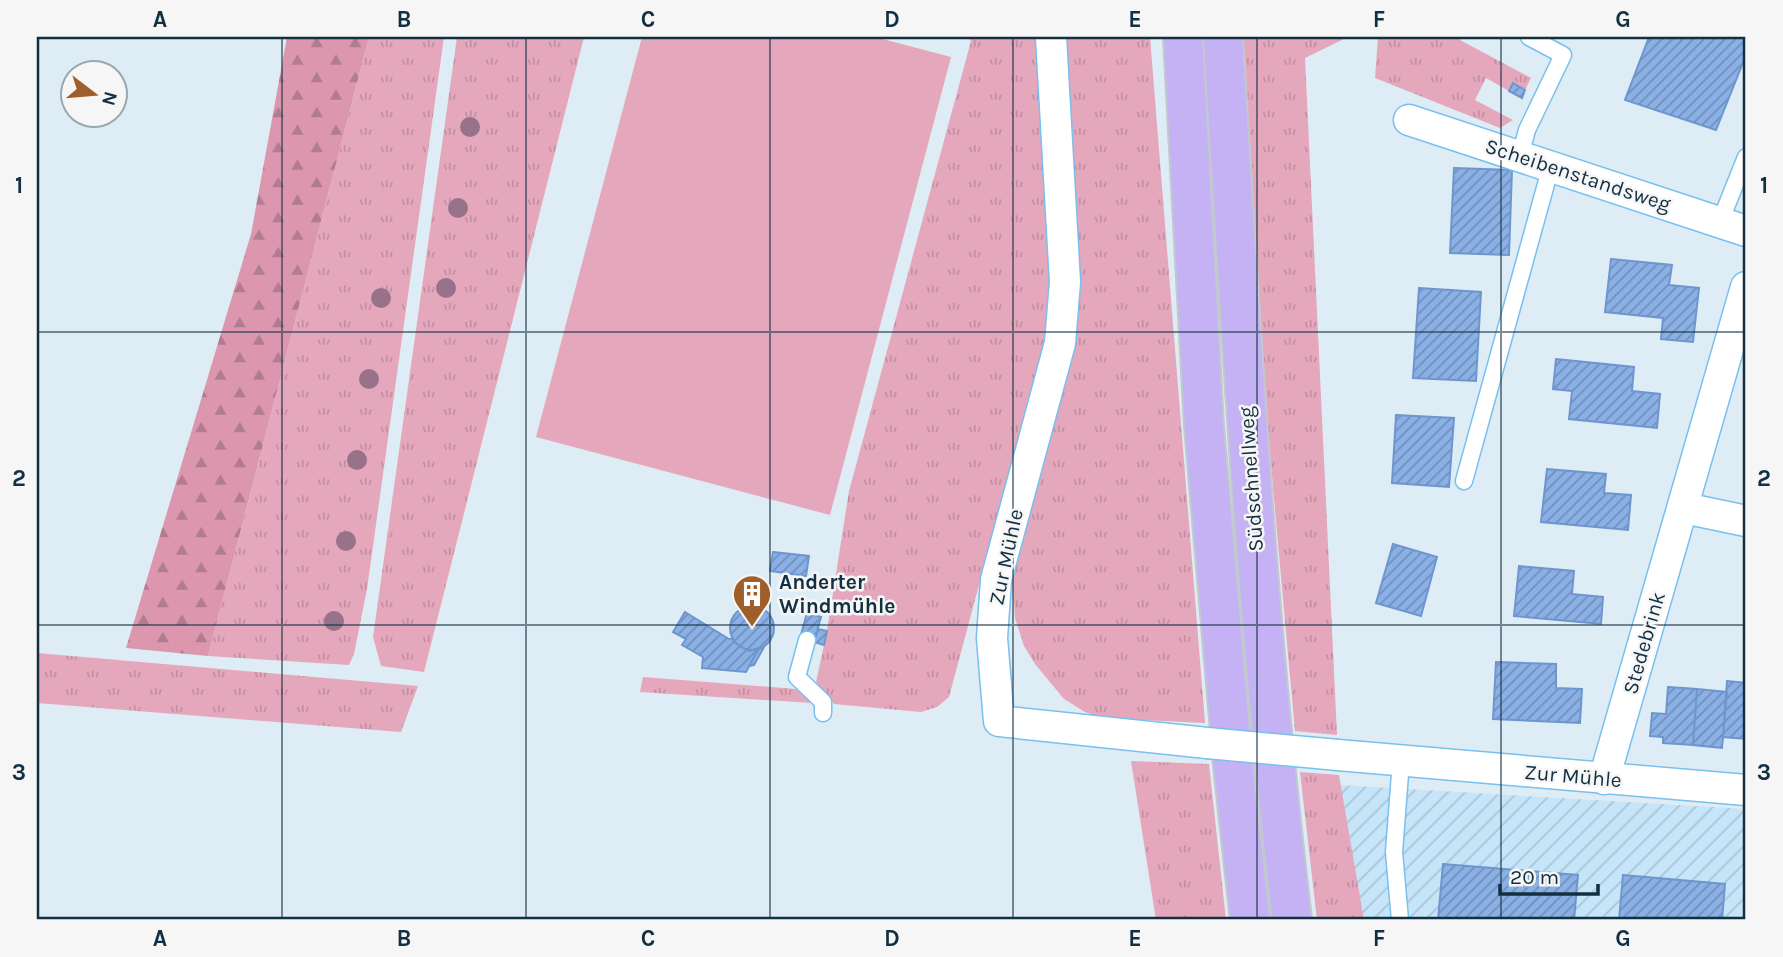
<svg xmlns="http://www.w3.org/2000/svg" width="1783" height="957" viewBox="0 0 1783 957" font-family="Karla,sans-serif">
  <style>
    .industrial { fill: url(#industrial-furrows) }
    .grass { fill: url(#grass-tufts) }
    .forest { fill: url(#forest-firs) }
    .pitch { fill: #e5a7bc }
    .building { fill: url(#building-hatch); stroke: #6d96cf; stroke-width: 2 }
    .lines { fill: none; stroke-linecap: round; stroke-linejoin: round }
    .lane-casing { stroke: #78c0ed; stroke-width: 19 }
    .street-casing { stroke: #78c0ed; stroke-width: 33 }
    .highway-casing { stroke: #c1c9ce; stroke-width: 42 }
    .lane { stroke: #fff; stroke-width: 16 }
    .street { stroke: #fff; stroke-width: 30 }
    .highway { stroke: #c5b2f4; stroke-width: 38 }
    .street-bridge-casing { stroke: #78c0ed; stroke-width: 33; stroke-linecap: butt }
    .street-bridge { stroke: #fff; stroke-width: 30 }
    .tree { fill: #98728b }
    .grid { fill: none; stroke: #123042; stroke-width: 2; stroke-opacity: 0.55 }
    .labels { text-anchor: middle; stroke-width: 5; stroke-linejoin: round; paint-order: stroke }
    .street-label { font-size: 21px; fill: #123042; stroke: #f6f6f6 }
    .poi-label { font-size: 21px; font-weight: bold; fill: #123042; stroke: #f6f6f6; text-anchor: start }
    .neatline { fill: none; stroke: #123042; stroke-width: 2.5 }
    .grid-label { font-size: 23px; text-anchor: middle; font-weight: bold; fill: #123042 }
  </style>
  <defs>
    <pattern id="industrial-furrows" width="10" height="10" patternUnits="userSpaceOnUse" patternTransform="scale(1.75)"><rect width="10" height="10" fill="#c6e5f9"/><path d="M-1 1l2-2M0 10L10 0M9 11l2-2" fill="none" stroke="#a9c5d7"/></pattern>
    <pattern id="grass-tufts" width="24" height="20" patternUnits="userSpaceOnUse" patternTransform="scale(1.75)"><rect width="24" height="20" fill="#e5a7bc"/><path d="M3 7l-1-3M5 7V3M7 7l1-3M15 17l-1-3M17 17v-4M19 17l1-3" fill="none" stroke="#c390a3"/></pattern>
    <pattern id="forest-firs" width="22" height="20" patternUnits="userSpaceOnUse" patternTransform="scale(1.75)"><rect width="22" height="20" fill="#dc97ae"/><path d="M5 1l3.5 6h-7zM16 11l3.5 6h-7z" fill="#b17c8f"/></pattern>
    <pattern id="building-hatch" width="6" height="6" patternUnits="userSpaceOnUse" patternTransform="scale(1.75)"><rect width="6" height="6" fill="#8bb0e5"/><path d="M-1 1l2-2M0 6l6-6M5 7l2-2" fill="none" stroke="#7090bb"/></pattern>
  </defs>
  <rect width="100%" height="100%" fill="#deecf5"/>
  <!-- industrial -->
  <path class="industrial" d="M1340,785L1746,809V920H1364Z"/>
  <!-- grass -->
  <path class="grass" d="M369,37H444L367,589L354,654L349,665L208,656Z
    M457,37H584L424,672L381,666L373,637Z
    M968,37H1036L1051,277L1046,335L949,697L937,707L921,712L834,704L816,682L827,631L849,491L971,41Z
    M1065,37H1150L1205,723L1101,718L1085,712L1064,699L1035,664L1024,646L1015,618L1012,574L1077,321L1078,229Z
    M1242,37H1348L1305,58L1337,735L1295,731C1274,500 1252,269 1242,37Z
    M1378,37H1461L1460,40L1531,78L1525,90L1513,84L1509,91L1486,78L1475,100L1513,120L1500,128L1375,78Z
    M37,653L418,686L401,732L37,703Z
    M643,677L796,689L812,703L640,692Z
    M1131,761L1209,764L1226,920H1156Z
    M1300,772L1339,775L1364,920H1317Z"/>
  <!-- forest -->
  <path class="forest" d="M287,37H369L208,656L126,648L251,234Z"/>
  <!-- pitch -->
  <path class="pitch" d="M642,37H875L951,57L830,515L536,437Z"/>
  <!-- building -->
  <path class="building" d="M1649,37H1746V55L1716,130L1625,100Z
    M1513,83L1525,90L1522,98L1509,91Z
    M1454,168L1512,170L1509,255L1450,253Z
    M1611,259L1672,265L1669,285L1699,288L1693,342L1661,339L1663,318L1605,312Z
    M1419,288L1481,292L1476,381L1413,378Z
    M1556,359L1634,367L1632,391L1660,394L1657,428L1569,419L1572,391L1553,389Z
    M1396,415L1454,418L1449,487L1392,483Z
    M1547,469L1606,474L1604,493L1631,495L1628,530L1541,522Z
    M1393,544L1437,557L1421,616L1376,603Z
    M773,552L809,556L806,576L770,571Z
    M1519,566L1574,571L1572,594L1603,597L1601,624L1514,616Z
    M730 628a22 22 0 1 1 44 0a22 22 0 1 1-44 0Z
    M685,612L729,639L733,638L734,642L749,651L759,648L746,672L702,668L703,657L682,645L686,639L673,632Z
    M807,613L821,617L814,642L800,638Z
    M818,629L827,631L824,645L814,642Z
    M764,647L754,665L749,666L759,648Z
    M1496,662L1556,664V688L1582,689L1580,723L1493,719Z
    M1727,681L1746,683V739L1723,737Z
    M1668,687L1697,689L1693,745L1663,743V737L1650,736L1652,713L1666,714Z
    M1697,689L1727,692L1722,748L1693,745Z
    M1443,864L1578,875L1574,920H1438Z
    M1623,875L1725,884L1722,920H1619Z"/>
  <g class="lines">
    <!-- lane casing -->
    <g class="lane-casing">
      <path id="lane" d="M1520,156L1527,130L1563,55L1529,37
        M1720,222L1746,157
        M1464,481L1551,166
        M807,640L797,677L823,702V713
        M1400,920L1394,852L1401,761"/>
    </g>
    <!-- street casing -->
    <g class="street-casing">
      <path id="street" d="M1051,37L1065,282L1060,343L996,580L992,638L999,721L1207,743
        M1409,120L1746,231
        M1684,508L1746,521
        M1338,755L1746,790
        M1604,779L1746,287"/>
    </g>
    <!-- highway casing -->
    <g class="highway-casing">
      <path id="highway" d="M1183,37L1204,426L1233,765L1250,920
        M1223,37C1241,332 1257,627 1292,920"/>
    </g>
    <!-- lane -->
    <use href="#lane" class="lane"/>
    <!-- street -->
    <use href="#street" class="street"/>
    <!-- highway -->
    <use href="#highway" class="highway"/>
    <!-- street-bridge casing -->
    <g class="street-bridge-casing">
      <path id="street-bridge" d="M1207,743L1338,755"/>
    </g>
    <!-- street-bridge -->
    <use href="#street-bridge" class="street-bridge"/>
  </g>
  <!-- trees -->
  <g class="tree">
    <circle cx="470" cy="127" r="10"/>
    <circle cx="458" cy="208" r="10"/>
    <circle cx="446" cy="288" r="10"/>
    <circle cx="381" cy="298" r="10"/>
    <circle cx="369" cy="379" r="10"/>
    <circle cx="357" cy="460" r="10"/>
    <circle cx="346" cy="541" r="10"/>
    <circle cx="334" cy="621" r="10"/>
  </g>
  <!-- grid -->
  <path class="grid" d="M282,37V920M526,37V920M770,37V920M1013,37V920M1257,37V920M1501,37V920M37,332H1746M37,625H1746"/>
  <!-- icons -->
  <defs>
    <g id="building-pin" transform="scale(2.0125)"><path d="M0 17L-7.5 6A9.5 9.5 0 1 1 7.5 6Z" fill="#a05f2a" stroke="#f6f6f6"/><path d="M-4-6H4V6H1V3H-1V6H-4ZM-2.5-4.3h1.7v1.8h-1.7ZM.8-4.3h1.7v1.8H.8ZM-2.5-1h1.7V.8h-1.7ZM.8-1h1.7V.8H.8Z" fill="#fff"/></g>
  </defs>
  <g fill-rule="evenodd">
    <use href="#building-pin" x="752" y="594"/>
  </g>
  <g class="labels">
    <!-- street labels -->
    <g class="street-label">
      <text transform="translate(1578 175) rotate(18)" y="7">Scheibenstandsweg</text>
      <text transform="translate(1251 479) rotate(-94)" y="7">Südschnellweg</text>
      <text transform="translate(1006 557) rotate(-78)" y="7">Zur Mühle</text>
      <text transform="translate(1644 643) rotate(-74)" y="7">Stedebrink</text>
      <text transform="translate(1573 776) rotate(5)" y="7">Zur Mühle</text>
    </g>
    <!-- poi labels -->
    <g class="poi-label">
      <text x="779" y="589">Anderter<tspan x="779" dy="24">Windmühle</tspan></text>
    </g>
  </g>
  <!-- border -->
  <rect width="1783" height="957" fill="none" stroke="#f6f6f6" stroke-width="77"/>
  <!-- north arrow -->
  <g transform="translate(94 94) rotate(106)"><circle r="33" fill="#f6f6f6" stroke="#9ba7ae" stroke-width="2"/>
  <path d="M0-5L12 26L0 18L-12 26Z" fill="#a05f2a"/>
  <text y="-10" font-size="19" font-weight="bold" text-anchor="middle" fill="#123042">N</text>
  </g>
  <!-- scale -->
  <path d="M1500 884v10h98v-10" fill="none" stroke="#123042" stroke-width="3.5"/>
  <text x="1510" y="884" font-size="21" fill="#123042" stroke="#f6f6f6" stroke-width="5" paint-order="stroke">20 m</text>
  <rect x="38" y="38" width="1706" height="880" class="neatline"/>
  <g class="grid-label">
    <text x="160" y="27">A</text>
    <text x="404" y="27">B</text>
    <text x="648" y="27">C</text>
    <text x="892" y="27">D</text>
    <text x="1135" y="27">E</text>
    <text x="1379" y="27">F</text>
    <text x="1623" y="27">G</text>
    <text x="19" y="193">1</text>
    <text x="1764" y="193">1</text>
    <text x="19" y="486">2</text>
    <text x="1764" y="486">2</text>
    <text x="19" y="780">3</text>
    <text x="1764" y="780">3</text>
    <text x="160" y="946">A</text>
    <text x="404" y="946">B</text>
    <text x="648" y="946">C</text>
    <text x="892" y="946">D</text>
    <text x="1135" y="946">E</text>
    <text x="1379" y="946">F</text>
    <text x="1623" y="946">G</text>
  </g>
</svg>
